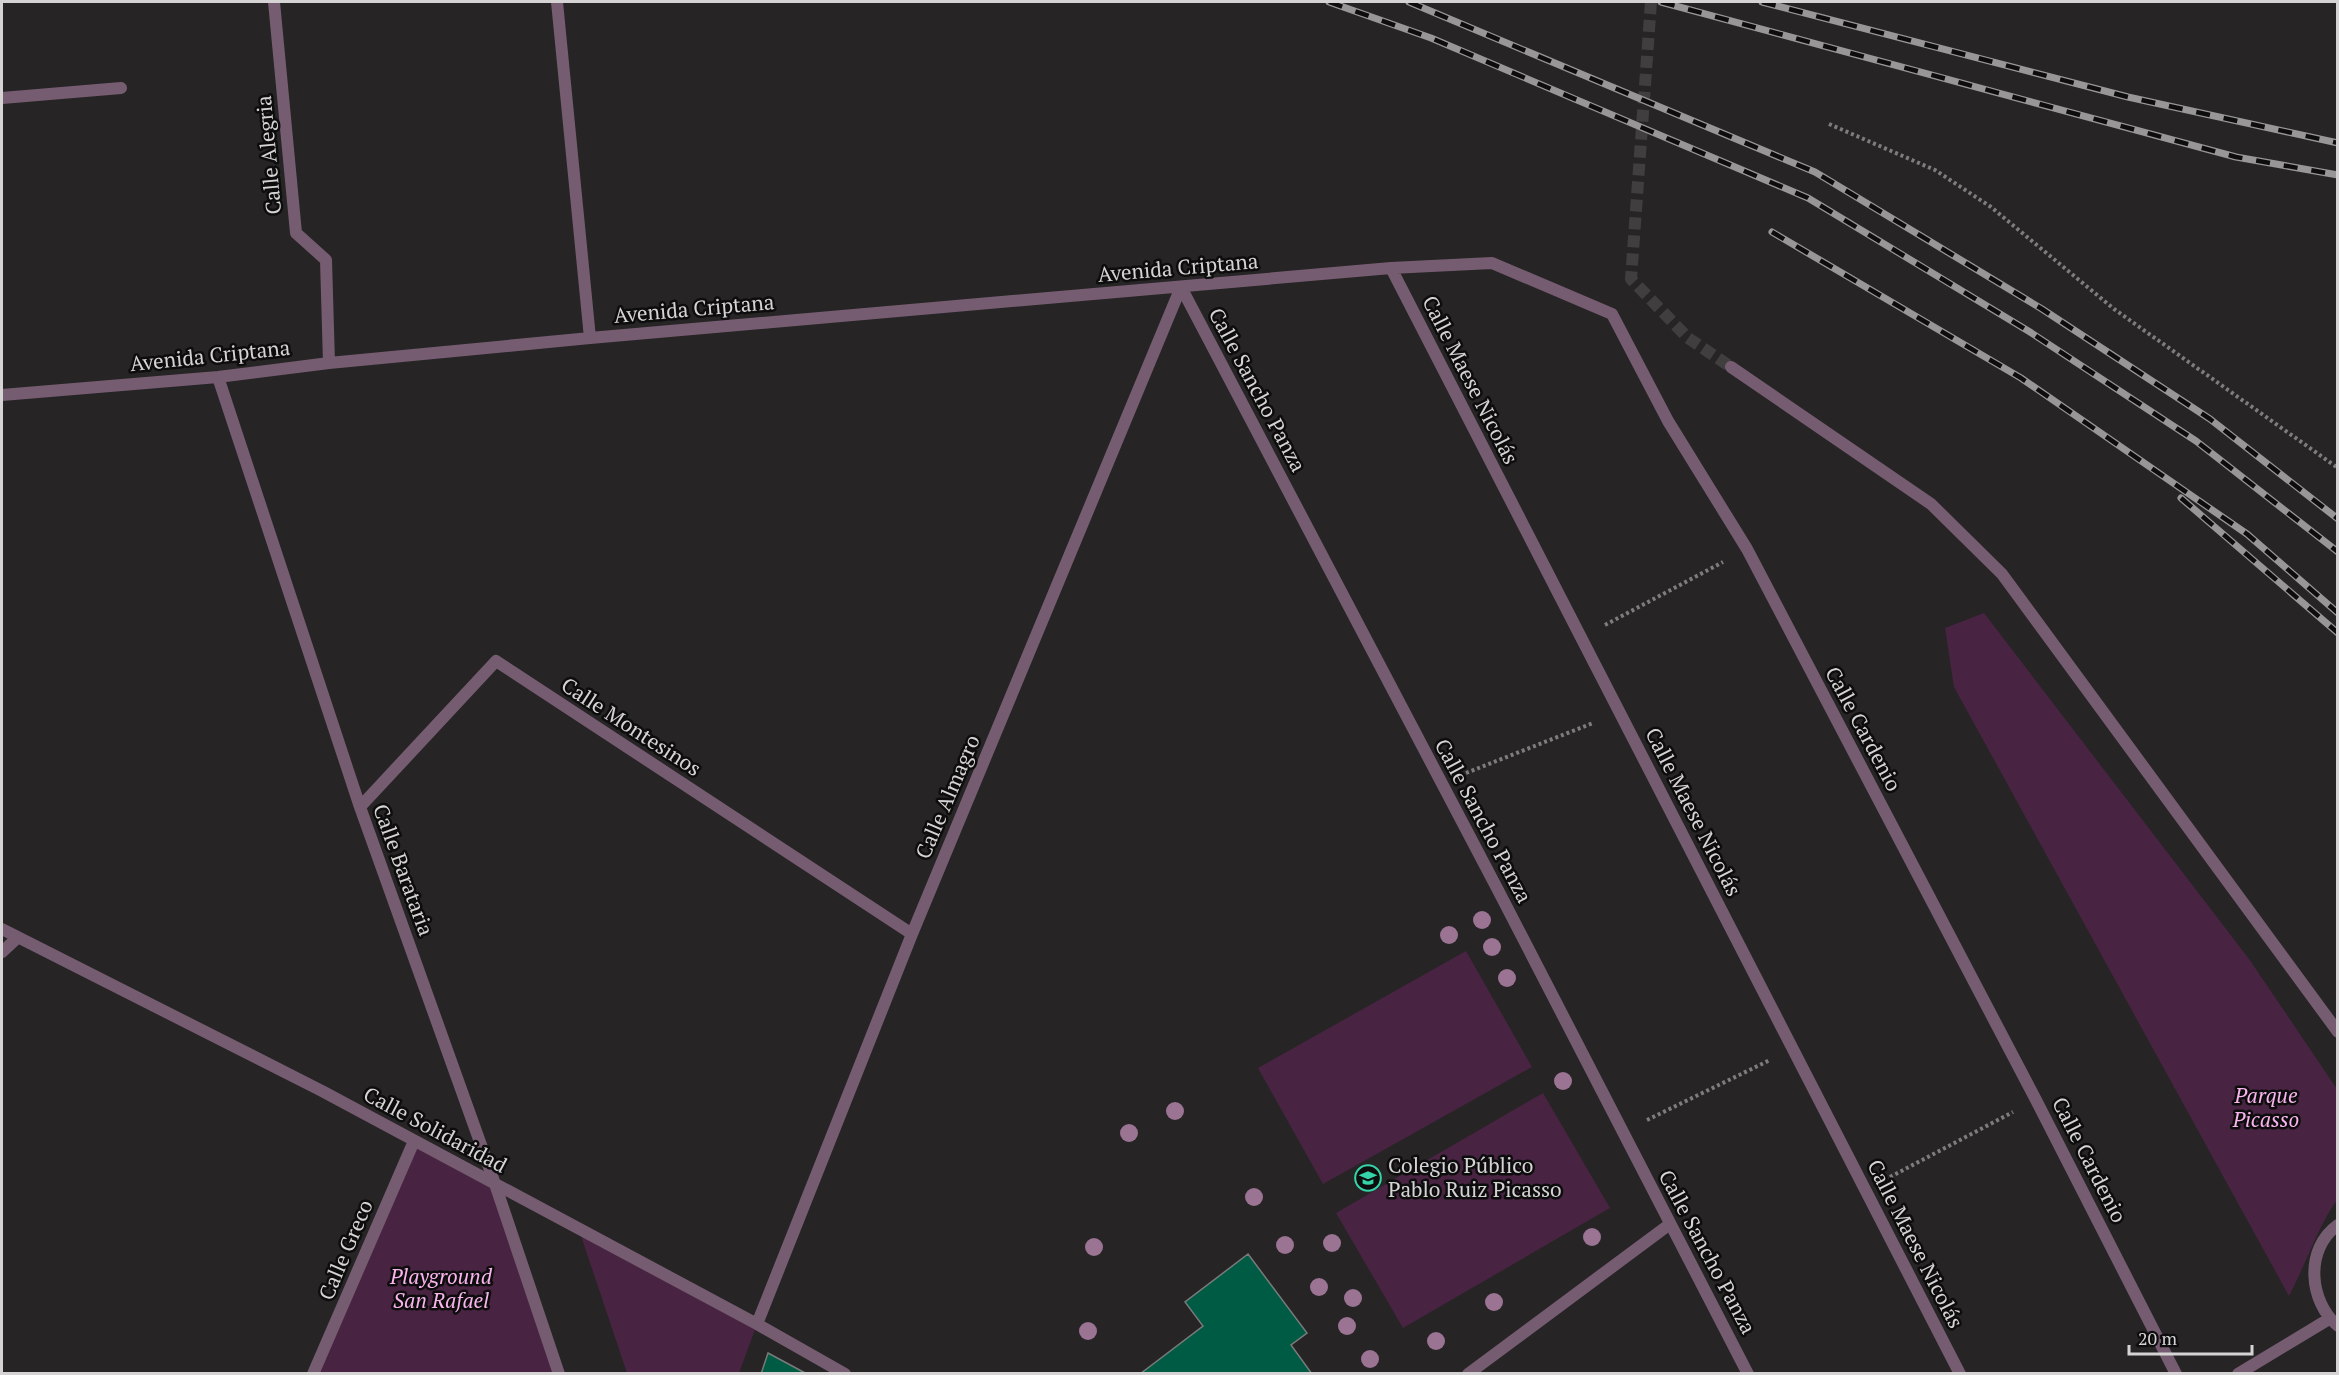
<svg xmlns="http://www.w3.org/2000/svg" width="2339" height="1375" viewBox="0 0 2339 1375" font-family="'PT Serif',serif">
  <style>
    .green { fill: #482442 }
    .building { fill: #005b45; stroke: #787b79; stroke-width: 1.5 }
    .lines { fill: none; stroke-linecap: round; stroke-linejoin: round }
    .street-tunnel { stroke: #403e3f; stroke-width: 12; stroke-dasharray: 12 6; stroke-linecap: butt }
    .path { stroke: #7e7c7d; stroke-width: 4; stroke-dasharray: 3 3; stroke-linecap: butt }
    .street { stroke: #765c71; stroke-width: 12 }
    .rail-casing { stroke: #989697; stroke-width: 7 }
    .rail { stroke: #0e0d0e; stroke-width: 4.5; stroke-dasharray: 14; stroke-linecap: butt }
    .tree { fill: #9b7393 }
    .labels { text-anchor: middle; stroke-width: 5; stroke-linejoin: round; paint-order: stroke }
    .street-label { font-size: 21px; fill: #d5d3d4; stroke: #0e0d0e }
    .park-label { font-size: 21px; font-style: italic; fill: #fab4ed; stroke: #0e0d0e }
    .poi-label { font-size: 21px; fill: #d5d3d4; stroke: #0e0d0e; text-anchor: start }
  </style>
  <rect width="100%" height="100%" fill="#262425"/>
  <!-- green -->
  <path class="green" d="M1984,613L2249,959L2337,1089V1200C2318,1226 2305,1266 2289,1296L1954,687L1945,628Z
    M1466,951L1532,1067L1323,1184L1258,1068Z
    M1543,1093L1610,1208L1403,1328L1336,1213Z
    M414,1141L495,1184L559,1373L313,1374Z
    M579,1230L757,1324L739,1373H627Z"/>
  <!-- building -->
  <path class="building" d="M1248,1254L1307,1333L1291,1345L1312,1374H1140L1203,1326L1185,1302Z
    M768,1353L807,1374H761Z"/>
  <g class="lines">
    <!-- street-tunnel -->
    <path class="street-tunnel" d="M1651,2L1631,279L1688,338L1731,367"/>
    <!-- path -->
    <path class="path" d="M1829,124L1935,170L1991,207L2114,309L2338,468
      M1605,625L1723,562
      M1466,773L1593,723
      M1647,1120L1770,1060
      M1890,1177L2013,1112"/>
    <!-- street -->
    <path class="street" d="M274,2L296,233L326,260L329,363
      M557,2L590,338
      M2,98L121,88
      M1391,268L1960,1374
      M1181,287L1499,892L1748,1374
      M1731,367L1931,504L2002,574L2338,1032
      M218,377L360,807L495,1184L559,1374
      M2,395L218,377L329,363L590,338L1391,268L1492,263L1612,314L1668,421L1747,549L2036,1100L2176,1374
      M360,807L496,661L912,934
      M2,929L322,1091L757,1324L845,1374
      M2,952L17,938
      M2338,1225C2304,1249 2309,1302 2338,1326
      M757,1324L912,934L1181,287
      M313,1374L414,1141
      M1468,1374L1670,1224
      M2238,1374L2329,1319"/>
    <!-- rail casing -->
    <g class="rail-casing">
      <path id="rail" d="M1329,2L1431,38L1808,198L2030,332L2196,441L2338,552
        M1409,2L1815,172L2042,309L2210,419L2338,519
        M1661,2L2236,157L2338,175
        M1762,2L2128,97L2338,143
        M1772,232L2021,378L2247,534L2338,613
        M2181,498L2338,633"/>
    </g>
    <!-- rail -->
    <use href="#rail" class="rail"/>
  </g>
  <!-- trees -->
  <g class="tree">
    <circle cx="1482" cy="920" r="9"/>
    <circle cx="1449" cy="935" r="9"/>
    <circle cx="1492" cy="947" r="9"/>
    <circle cx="1507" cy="978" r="9"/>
    <circle cx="1563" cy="1081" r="9"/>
    <circle cx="1175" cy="1111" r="9"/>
    <circle cx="1129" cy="1133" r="9"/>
    <circle cx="1254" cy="1197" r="9"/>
    <circle cx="1592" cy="1237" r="9"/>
    <circle cx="1332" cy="1243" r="9"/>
    <circle cx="1285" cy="1245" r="9"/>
    <circle cx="1094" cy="1247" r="9"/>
    <circle cx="1319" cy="1287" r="9"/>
    <circle cx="1353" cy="1298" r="9"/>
    <circle cx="1494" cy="1302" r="9"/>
    <circle cx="1347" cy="1326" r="9"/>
    <circle cx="1088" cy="1331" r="9"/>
    <circle cx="1436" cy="1341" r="9"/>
    <circle cx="1370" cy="1359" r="9"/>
  </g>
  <!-- icons -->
  <defs>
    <g id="school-ring" transform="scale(1.35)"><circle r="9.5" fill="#0e0d0e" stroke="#34d4a8" stroke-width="1.5"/><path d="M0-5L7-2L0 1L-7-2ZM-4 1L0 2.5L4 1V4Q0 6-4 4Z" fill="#34d4a8"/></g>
  </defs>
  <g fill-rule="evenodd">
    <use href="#school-ring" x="1368" y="1178"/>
  </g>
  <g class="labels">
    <!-- street labels -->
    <g class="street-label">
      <text transform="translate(269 155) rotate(-95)" y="7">Calle Alegria</text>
      <text transform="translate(1178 268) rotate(-5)" y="7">Avenida Criptana</text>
      <text transform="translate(694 309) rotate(-5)" y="7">Avenida Criptana</text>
      <text transform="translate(210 356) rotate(-6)" y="7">Avenida Criptana</text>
      <text transform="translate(1470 380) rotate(63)" y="7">Calle Maese Nicolás</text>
      <text transform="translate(1257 390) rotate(62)" y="7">Calle Sancho Panza</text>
      <text transform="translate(631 727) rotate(33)" y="7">Calle Montesinos</text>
      <text transform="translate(1863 729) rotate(62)" y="7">Calle Cardenio</text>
      <text transform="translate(948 797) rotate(-67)" y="7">Calle Almagro</text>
      <text transform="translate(1693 812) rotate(63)" y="7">Calle Maese Nicolás</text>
      <text transform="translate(1483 821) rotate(62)" y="7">Calle Sancho Panza</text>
      <text transform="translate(403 870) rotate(70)" y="7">Calle Barataria</text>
      <text transform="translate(435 1130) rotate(28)" y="7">Calle Solidaridad</text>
      <text transform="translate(2089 1160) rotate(63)" y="7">Calle Cardenio</text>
      <text transform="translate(1915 1244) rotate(63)" y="7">Calle Maese Nicolás</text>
      <text transform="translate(346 1250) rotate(-67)" y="7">Calle Greco</text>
      <text transform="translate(1707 1252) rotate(62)" y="7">Calle Sancho Panza</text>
    </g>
    <!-- park labels -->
    <g class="park-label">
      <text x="2266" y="1103">Parque<tspan x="2266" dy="24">Picasso</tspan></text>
      <text x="441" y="1284">Playground<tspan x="441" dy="24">San Rafael</tspan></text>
    </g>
    <!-- poi labels -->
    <g class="poi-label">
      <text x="1388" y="1173">Colegio Público<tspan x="1388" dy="24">Pablo Ruiz Picasso</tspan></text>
    </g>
  </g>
  <!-- border -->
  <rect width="2339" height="1375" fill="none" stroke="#d5d3d4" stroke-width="6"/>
  <!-- scale -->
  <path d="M2129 1345v9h123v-9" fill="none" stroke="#d5d3d4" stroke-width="3"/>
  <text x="2138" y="1345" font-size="18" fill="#d5d3d4" stroke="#0e0d0e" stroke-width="4.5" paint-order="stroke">20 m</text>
</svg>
